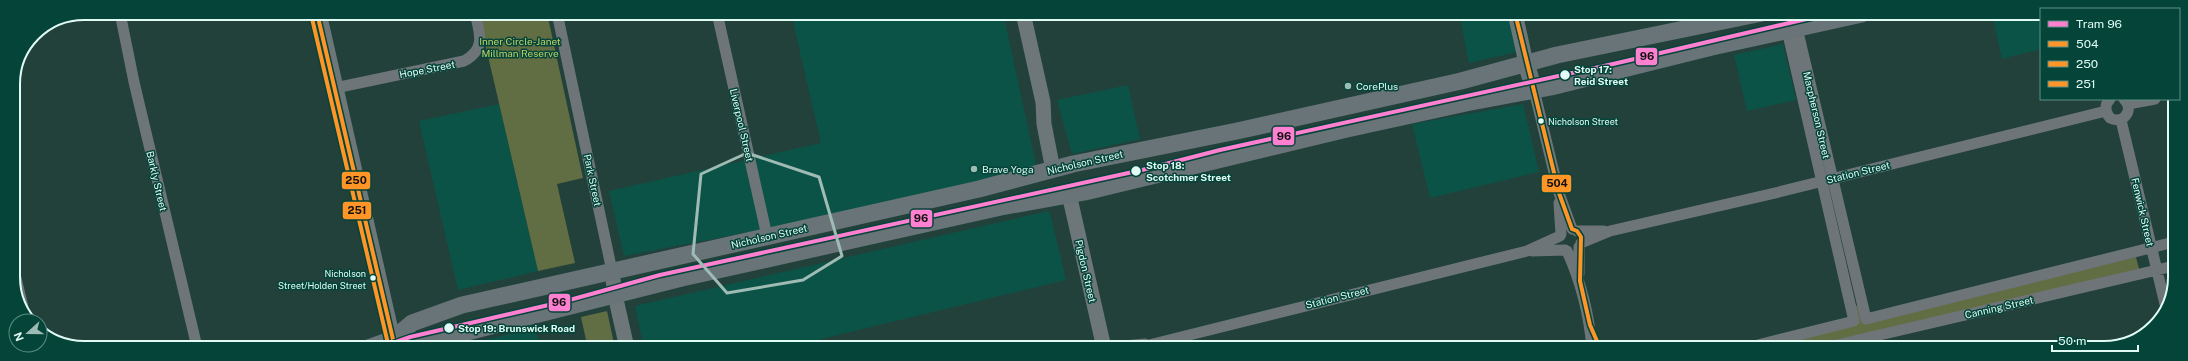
<svg xmlns="http://www.w3.org/2000/svg" width="2188" height="361" viewBox="0 0 2188 361" font-family="'Public Sans',sans-serif">
  <style>
    .built { fill: #0c5347 }
    .green { fill: #616d43 }
    .lines { fill: none; stroke-linecap: round; stroke-linejoin: round }
    .street { stroke: #6e7578; stroke-width: 11 }
    .secondary { stroke: #6d777a; stroke-width: 15 }
    .primary { stroke: #687477; stroke-width: 17 }
    .bus-1-casing { stroke: #044439; stroke-width: 7 }
    .bus-2-casing { stroke: #044439; stroke-width: 7 }
    .bus-3-casing { stroke: #044439; stroke-width: 7 }
    .bus-1 { stroke: #ff9526; stroke-width: 4 }
    .bus-2 { stroke: #ff9526; stroke-width: 4 }
    .bus-3 { stroke: #ff9526; stroke-width: 4 }
    .tram-1-casing { stroke: #044439; stroke-width: 7 }
    .tram-1 { stroke: #ff80d1; stroke-width: 4 }
    .marked { fill: none; stroke: #9ebbb4; stroke-width: 3; stroke-linejoin: round }
    .stop-dot { fill: #e0fcf5; stroke: #044439; stroke-width: 1.5 }
    .poi-dot { fill: #9ebbb4; stroke: #044439; stroke-width: 1.5 }
    .labels { text-anchor: middle; stroke-width: 3; stroke-linejoin: round; paint-order: stroke }
    .bus-label { font-size: 9px; fill: #e0fcf5; stroke: #044439; text-anchor: start }
    .park-label { font-size: 10px; fill: #c0d26a; stroke: #044439 }
    .street-label { font-size: 10px; fill: #e0fcf5; stroke: #044439 }
    .stop-label { font-size: 10px; font-weight: bold; fill: #e0fcf5; stroke: #044439; text-anchor: start }
    .poi-label { font-size: 10px; fill: #e0fcf5; stroke: #044439; text-anchor: start }
    .rim { fill: none; stroke: #e0fcf5; stroke-width: 2 }
    .line-badge { stroke: #044439; stroke-width: 1.5 }
    .pale-badge-label { font-size: 11px; text-anchor: middle; font-weight: bold; fill: #111 }
  </style>
  <rect width="100%" height="100%" fill="#22413b"/>
  <!-- built -->
  <path class="built" d="M791,13H1003L1037,169L838,215L624,256L609,191L821,143Z
    M1459,13H1509L1517,52L1469,63Z
    M1992,14H2041V49L2002,59Z
    M1783,44L1796,100L1747,111L1734,55Z
    M1128,85L1140,139L1072,154L1057,100Z
    M499,104L538,271L458,290L419,121Z
    M1523,104L1539,172L1430,198L1412,124Z
    M1048,211L1050,213L1066,280L784,348H644L635,306Z
    M535,328L540,348H451Z"/>
  <!-- green -->
  <path class="green" d="M478,13H547L583,178L557,184L575,263L538,271Z
    M2136,257L2139,269L1815,348H1761L1856,325L1855,306L1859,305L1864,321Z
    M607,311L615,348H590L589,340H586L581,317Z"/>
  <g class="lines">
    <!-- street -->
    <path class="street" d="M120,13L134,82L197,347
      M557,13L612,271
      M717,13L767,236
      M1797,28L1866,319L2174,242
      M335,88L464,61C486,49 480,34 475,13
      M1534,90L1559,193L1572,229
      M2110,99C2104,105 2105,112 2110,118C2123,125 2135,110 2124,99
      M2128,104L2155,99
      M2121,120L2165,304
      M1559,203L1561,234
      M1577,231H1604
      M1581,243L1610,231L1779,192L2106,111
      M1579,247V274
      M1532,251L1565,250
      M1567,251C1581,282 1589,314 1592,348
      M15,274L23,307
      M1870,337L1873,348
      M1102,348L1145,344
      M1137,348L1527,251L1560,236
      M1746,348L1854,321L1787,30
      M1824,348L2174,266"/>
    <!-- secondary -->
    <path class="secondary" d="M319,13L393,339
      M1023,13L1043,102L1044,124L1053,170
      M1515,13L1526,63
      M1069,194L1104,348
      M612,271L615,295L627,348"/>
    <!-- primary -->
    <path class="primary" d="M1526,63L1534,90
      M393,339L412,346L682,278L1001,207L1085,192L1347,129L1466,103L1551,87L1712,47L1862,14
      M368,348L393,339L412,323L462,305L979,189L1073,164L1237,131L1461,81L1557,55L1762,13"/>
    <!-- bus-1 casing -->
    <g class="bus-1-casing">
      <path id="bus-1" d="M1515,13L1559,193L1572,229L1577,231L1581,237L1580,281L1590,325L1600,348"/>
    </g>
    <!-- bus-2 casing -->
    <g class="bus-2-casing">
      <path id="bus-2" d="M317,13L395,348"/>
    </g>
    <!-- bus-3 casing -->
    <g class="bus-3-casing">
      <path id="bus-3" d="M311,14L389,348"/>
    </g>
    <!-- bus-1 -->
    <use href="#bus-1" class="bus-1"/>
    <!-- bus-2 -->
    <use href="#bus-2" class="bus-2"/>
    <!-- bus-3 -->
    <use href="#bus-3" class="bus-3"/>
    <!-- tram-1 casing -->
    <g class="tram-1-casing">
      <path id="tram-1" d="M379,348L410,337L566,301L660,275L1142,170L1220,150L1613,64L1828,14"/>
    </g>
    <!-- tram-1 -->
    <use href="#tram-1" class="tram-1"/>
  </g>
  <!-- marked area -->
  <path class="marked" d="M747,153L819,177L842,256L803,280L727,293L693,254L701,174Z"/>
  <!-- markers -->
  <g class="stop-dot">
    <circle cx="1565" cy="75" r="5.5"/>
    <circle cx="1541" cy="121" r="3.5"/>
    <circle cx="1136" cy="171" r="5.5"/>
    <circle cx="373" cy="278" r="3.5"/>
    <circle cx="449" cy="328" r="5.5"/>
  </g>
  <g class="poi-dot">
    <circle cx="1348" cy="86" r="4"/>
    <circle cx="974" cy="169" r="4"/>
  </g>
  <g class="labels">
    <!-- bus labels -->
    <g class="bus-label">
      <text x="1548" y="125">Nicholson Street</text>
      <text x="366" y="277" text-anchor="end">Nicholson<tspan x="366" dy="12">Street/Holden Street</tspan></text>
    </g>
    <!-- park labels -->
    <g class="park-label">
      <text x="520" y="45">Inner Circle-Janet<tspan x="520" dy="12">Millman Reserve</tspan></text>
    </g>
    <!-- street labels -->
    <g class="street-label">
      <text transform="translate(427 69) rotate(-11)" y="4">Hope Street</text>
      <text transform="translate(1817 115) rotate(77)" y="4">Macpherson Street</text>
      <text transform="translate(742 125) rotate(77)" y="4">Liverpool Street</text>
      <text transform="translate(1085 162) rotate(-13)" y="4">Nicholson Street</text>
      <text transform="translate(1858 172) rotate(-14)" y="4">Station Street</text>
      <text transform="translate(593 180) rotate(78)" y="4">Park Street</text>
      <text transform="translate(157 181) rotate(77)" y="4">Barkly Street</text>
      <text transform="translate(2143 212) rotate(77)" y="4">Fenwick Street</text>
      <text transform="translate(769 236) rotate(-13)" y="4">Nicholson Street</text>
      <text transform="translate(1086 271) rotate(77)" y="4">Pigdon Street</text>
      <text transform="translate(1337 297) rotate(-14)" y="4">Station Street</text>
      <text transform="translate(1999 307) rotate(-13)" y="4">Canning Street</text>
    </g>
    <!-- stop labels -->
    <g class="stop-label">
      <text x="1574" y="73">Stop 17:<tspan x="1574" dy="12">Reid Street</tspan></text>
      <text x="1146" y="169">Stop 18:<tspan x="1146" dy="12">Scotchmer Street</tspan></text>
      <text x="458" y="332">Stop 19: Brunswick Road</text>
    </g>
    <!-- poi labels -->
    <g class="poi-label">
      <text x="1356" y="90">CorePlus</text>
      <text x="982" y="173">Brave Yoga</text>
    </g>
  </g>
  <!-- crop -->
  <path d="M0 0H2188V361H0ZM84 20H2104A64 64 0 0 1 2168 84V277A64 64 0 0 1 2104 341H84A64 64 0 0 1 20 277V84A64 64 0 0 1 84 20Z" fill="#044439" fill-rule="evenodd"/>
  <path class="rim" d="M84 20H2104A64 64 0 0 1 2168 84V277A64 64 0 0 1 2104 341H84A64 64 0 0 1 20 277V84A64 64 0 0 1 84 20Z"/>
  <g class="line-badge">
    <rect x="1635" y="47" width="23" height="19" rx="4" fill="#ff80d1"/>
    <rect x="1272" y="126" width="23" height="20" rx="4" fill="#ff80d1"/>
    <rect x="341" y="171" width="30" height="19" rx="4" fill="#ff9526"/>
    <rect x="1541" y="174" width="31" height="19" rx="4" fill="#ff9526"/>
    <rect x="342" y="201" width="30" height="19" rx="4" fill="#ff9526"/>
    <rect x="910" y="209" width="23" height="19" rx="4" fill="#ff80d1"/>
    <rect x="548" y="293" width="23" height="19" rx="4" fill="#ff80d1"/>
  </g>
  <g class="pale-badge-label">
    <text x="1647" y="60">96</text>
    <text x="1284" y="140">96</text>
    <text x="356" y="184">250</text>
    <text x="1557" y="187">504</text>
    <text x="357" y="214">251</text>
    <text x="921" y="222">96</text>
    <text x="559" y="306">96</text>
  </g>
  <!-- legend -->
  <rect x="2040" y="8" width="140" height="92" fill="#044439" stroke="#5c8e84"/>
  <rect x="2048" y="21" width="20" height="6" fill="#ff80d1" stroke="#5c8e84"/>
  <text x="2076" y="28" font-size="12" fill="#e0fcf5">Tram 96</text>
  <rect x="2048" y="41" width="20" height="6" fill="#ff9526" stroke="#5c8e84"/>
  <text x="2076" y="48" font-size="12" fill="#e0fcf5">504</text>
  <rect x="2048" y="61" width="20" height="6" fill="#ff9526" stroke="#5c8e84"/>
  <text x="2076" y="68" font-size="12" fill="#e0fcf5">250</text>
  <rect x="2048" y="81" width="20" height="6" fill="#ff9526" stroke="#5c8e84"/>
  <text x="2076" y="88" font-size="12" fill="#e0fcf5">251</text>
  <!-- north arrow -->
  <g transform="translate(28 333) rotate(249)"><circle r="19" fill="#044439" stroke="#5c8e84"/>
  <path d="M0-3L7 15L0 10L-7 15Z" fill="#9ebbb4"/>
  <text y="-6" font-size="11" font-weight="bold" text-anchor="middle" fill="#e0fcf5">N</text>
  </g>
  <!-- scale -->
  <path d="M2052 345v6h86v-6" fill="none" stroke="#e0fcf5" stroke-width="2"/>
  <text x="2058" y="345" font-size="12" fill="#e0fcf5" stroke="#044439" stroke-width="3" paint-order="stroke">50 m</text>
</svg>
